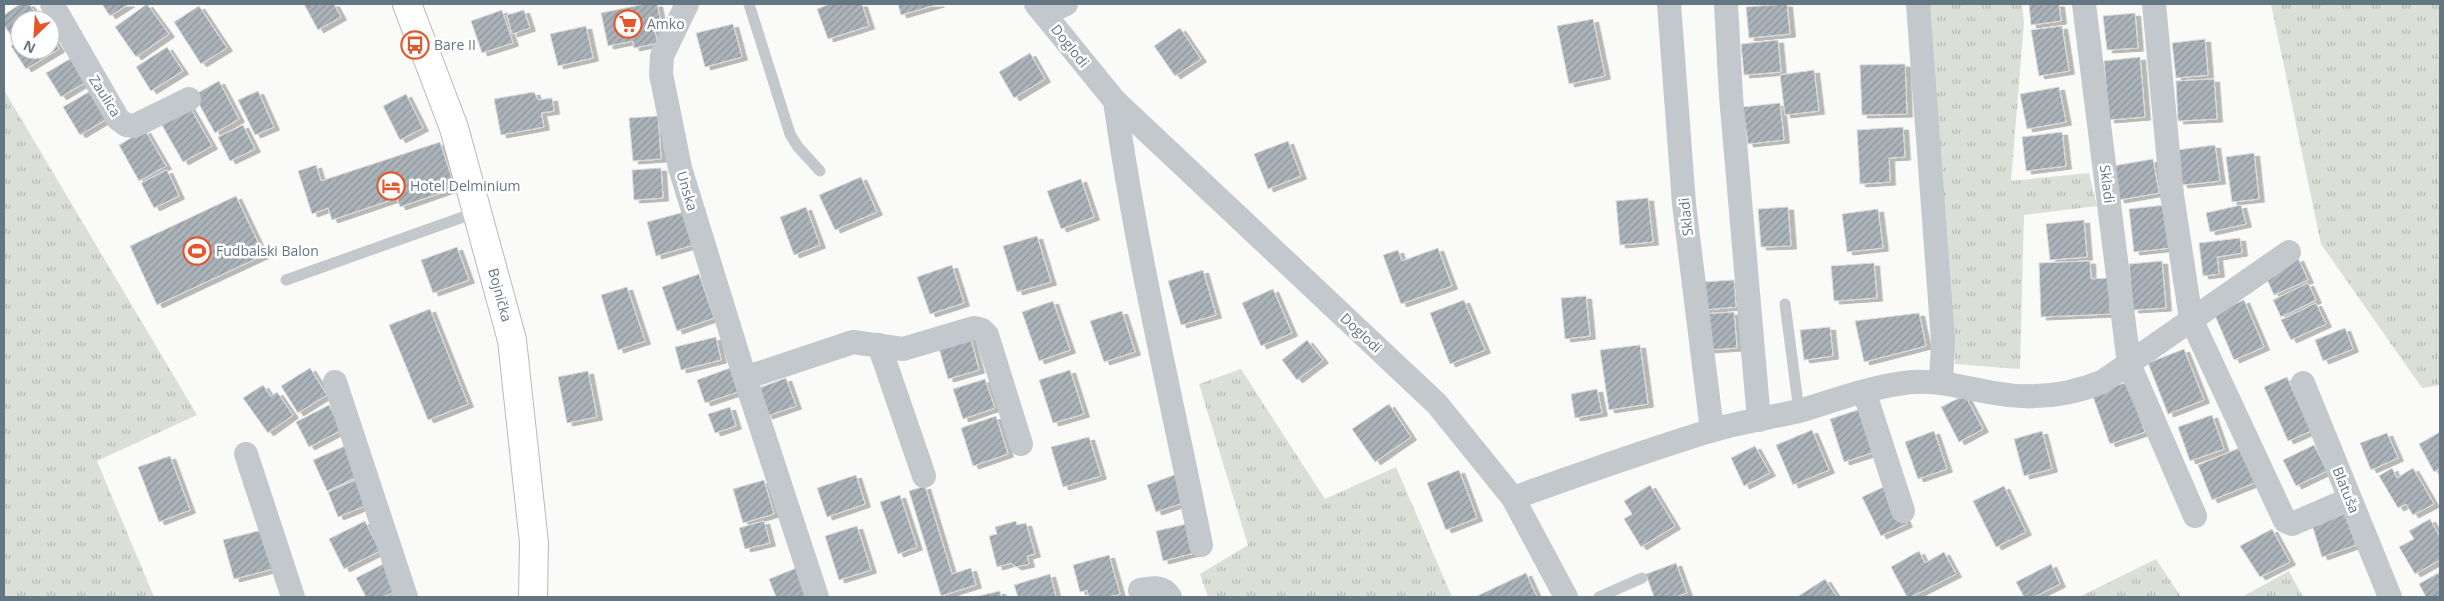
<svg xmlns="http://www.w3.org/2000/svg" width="2444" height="601" viewBox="0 0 2444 601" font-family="'Open Sans',sans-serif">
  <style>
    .grass { fill: url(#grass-tufts) }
    .building { fill: url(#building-hatch); stroke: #dcdcda; filter: url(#shadow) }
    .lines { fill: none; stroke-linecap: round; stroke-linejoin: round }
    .secondary-casing { stroke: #b3babf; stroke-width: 30 }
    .lane { stroke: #c3c8cc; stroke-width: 11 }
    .street { stroke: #c3c8cc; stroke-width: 24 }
    .secondary { stroke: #fff; stroke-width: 28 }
    .labels { text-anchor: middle; stroke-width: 5; stroke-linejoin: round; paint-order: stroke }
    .poi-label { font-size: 14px; fill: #657683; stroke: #fff; text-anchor: start }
    .street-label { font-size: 14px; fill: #657683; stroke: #fff }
  </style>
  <defs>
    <pattern id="grass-tufts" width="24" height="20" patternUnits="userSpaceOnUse" patternTransform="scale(1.25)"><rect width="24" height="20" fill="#dadfd7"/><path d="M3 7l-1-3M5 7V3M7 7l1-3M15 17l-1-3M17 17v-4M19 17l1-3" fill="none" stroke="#b4b9b4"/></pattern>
    <pattern id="building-hatch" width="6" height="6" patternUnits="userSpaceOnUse" patternTransform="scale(1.25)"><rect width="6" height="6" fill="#aab3b9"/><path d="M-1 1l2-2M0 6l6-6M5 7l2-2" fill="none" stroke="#8e969c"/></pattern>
    <filter id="shadow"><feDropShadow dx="5.5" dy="3" stdDeviation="0" flood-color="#0004"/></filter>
  </defs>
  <rect width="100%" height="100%" fill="#fafaf8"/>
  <!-- grass -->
  <path class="grass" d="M1927,4H2022L2024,22L2011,181L2089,173L2097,206L2024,215L2020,369L1955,364Z
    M2271,4H2440V385L2422,388L2321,244Z
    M4,90L197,415L97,461L154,597H4Z
    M1241,369L1325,499L1396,467L1452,597H1208L1200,574L1248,545L1199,384Z
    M2156,559L2181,597H2079Z
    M2289,571L2303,597H2242Z"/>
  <!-- building -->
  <path class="building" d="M20,4H29L40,20H20V36L14,40L4,25V15Z
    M102,4H129L110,16Z
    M147,4L169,34L136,57L115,27Z
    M304,4H334L341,17L318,30Z
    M645,4H657L662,27L654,29L658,43L634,48L633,41L608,46L601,13Z
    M830,4H862L869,26L828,39L817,9Z
    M898,4H939L901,15Z
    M1787,4L1790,34L1749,38L1746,7Z
    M2029,4H2059L2061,21L2031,25Z
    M199,6L227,48L201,64L174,22Z
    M502,10L513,43L482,53L471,21Z
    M524,10L530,28L512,34L507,15Z
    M2135,13L2138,48L2107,50L2103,16Z
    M1593,19L1605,76L1569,84L1557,26Z
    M733,24L742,57L705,67L696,33Z
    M586,26L593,58L558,66L550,34Z
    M2062,26L2069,71L2039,76L2031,30Z
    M1180,28L1201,59L1175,76L1154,46Z
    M50,34L59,49L26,69L11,46L20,40V50H50Z
    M2205,39L2208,75L2176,78L2172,43Z
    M1778,40L1781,72L1744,75L1741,44Z
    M167,47L183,71L151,91L136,67Z
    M1030,53L1045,79L1014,98L999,72Z
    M75,56L89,80L61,97L46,73Z
    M2140,57L2145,117L2109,120L2104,61Z
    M1905,64L1907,114L1862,115L1860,65Z
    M1814,70L1819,111L1785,115L1780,75Z
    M2214,79L2217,119L2178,121L2176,81Z
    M219,81L239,119L215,133L194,95Z
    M2059,87L2066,122L2027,129L2020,94Z
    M94,89L110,117L80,135L63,107Z
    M258,91L274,127L255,135L238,100Z
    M534,92L538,100L552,98L554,111L541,113L544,127L501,135L494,99Z
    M406,94L423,128L400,140L383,106Z
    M1780,103L1784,140L1748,144L1743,107Z
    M188,104L212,146L183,162L159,120Z
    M658,116L661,159L633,161L629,118Z
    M243,125L255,149L230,161L218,137Z
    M1903,127L1905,157L1889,158L1890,182L1860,184L1857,130Z
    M145,130L166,166L139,181L119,145Z
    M2062,132L2066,166L2026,171L2022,137Z
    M1288,141L1301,176L1268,189L1254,154Z
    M440,142L455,188L400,207L397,198L332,220L328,208L312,214L298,171L316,165L321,181Z
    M2215,145L2220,181L2182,185L2177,150Z
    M2254,153L2259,199L2232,202L2226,157Z
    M2153,159L2159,193L2119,200L2113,166Z
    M661,168L663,198L634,200L632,170Z
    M167,170L179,196L154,208L141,183Z
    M861,177L877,212L835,230L819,195Z
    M1081,179L1094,217L1061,229L1047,191Z
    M236,196L264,255L157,305L130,246Z
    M1648,198L1653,242L1620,245L1616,201Z
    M2166,205L2171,248L2134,252L2129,209Z
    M2241,205L2246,224L2210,232L2206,213Z
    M806,207L820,245L794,255L780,217Z
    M1788,207L1791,246L1761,247L1758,209Z
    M1878,209L1883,248L1847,252L1842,214Z
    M688,211L697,244L656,256L647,222Z
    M2084,220L2087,257L2050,260L2046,224Z
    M1037,236L1051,282L1017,292L1003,246Z
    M2240,238L2242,253L2217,257L2219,274L2203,276L2199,243Z
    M457,247L469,280L433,293L421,260Z
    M1438,248L1452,286L1401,304L1383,255L1398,250L1402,261Z
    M2298,258L2308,280L2274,295L2264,273Z
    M2090,261L2091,279L2109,278L2110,314L2041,317L2039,263Z
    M2162,261L2166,308L2133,310L2129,264Z
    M1874,263L1877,298L1834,301L1831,266Z
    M952,265L964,303L930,314L917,277Z
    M1203,270L1216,315L1181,325L1168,281Z
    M699,274L714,318L677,331L662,287Z
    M1734,280L1736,307L1704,310L1702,282Z
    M2308,283L2316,300L2281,317L2273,300Z
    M627,287L645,341L618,350L601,295Z
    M1273,289L1292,333L1261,346L1242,303Z
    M1586,296L1590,336L1565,339L1561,298Z
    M1464,300L1485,350L1450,364L1430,313Z
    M2244,300L2264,347L2234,360L2214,313Z
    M1053,301L1070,350L1039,361L1022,312Z
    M2316,303L2326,324L2291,340L2281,320Z
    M430,309L468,404L428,420L389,325Z
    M1122,311L1135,352L1104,362L1090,321Z
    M1734,312L1737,348L1707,350L1704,314Z
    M1919,313L1926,346L1864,362L1855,321Z
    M1830,327L1833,356L1804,360L1800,330Z
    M2345,328L2353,349L2323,361L2315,340Z
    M970,336L979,370L948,379L938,345Z
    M716,337L721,360L681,370L675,347Z
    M1307,340L1323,360L1297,380L1282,360Z
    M1640,345L1648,404L1609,410L1600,350Z
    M2184,349L2204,400L2168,414L2148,363Z
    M310,368L327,395L298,413L281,386Z
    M730,368L738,392L705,403L697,380Z
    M1070,370L1084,414L1053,423L1039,380Z
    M588,371L597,417L567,423L558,377Z
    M2287,377L2311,431L2288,441L2264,387Z
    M786,378L796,406L767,416L756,389Z
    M985,379L995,408L963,419L953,389Z
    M2127,382L2145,432L2110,444L2092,394Z
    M263,385L271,397L277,392L293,415L268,433L243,398Z
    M1597,389L1602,413L1575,418L1571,394Z
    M1965,395L1983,429L1959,442L1941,407Z
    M1389,404L1411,437L1375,462L1352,429Z
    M329,405L342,430L309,447L296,422Z
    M730,407L736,426L715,433L708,414Z
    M1861,409L1875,452L1844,462L1830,419Z
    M2212,415L2224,449L2190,461L2178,427Z
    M996,416L1008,454L973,466L961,428Z
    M1812,430L1829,470L1793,485L1776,445Z
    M1934,431L1947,469L1918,479L1905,442Z
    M2042,431L2052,469L2024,476L2014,439Z
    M2440,432V469L2434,472L2419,444Z
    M2387,433L2398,458L2371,470L2360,443Z
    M1089,437L1101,476L1063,487L1051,447Z
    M2314,445L2327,471L2296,486L2283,460Z
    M345,446L359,476L327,491L313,460Z
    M1755,446L1770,473L1744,486L1731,458Z
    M2242,447L2257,482L2212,500L2198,465Z
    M170,456L190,510L159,522L138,467Z
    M2392,468L2397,478L2413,468L2434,504L2413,515L2406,504L2398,508L2379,476Z
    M1459,470L1477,518L1446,530L1427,483Z
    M1177,474L1186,502L1156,512L1147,485Z
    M856,475L865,504L827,517L817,488Z
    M360,478L370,504L338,517L328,492Z
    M764,480L774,514L743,523L733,489Z
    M1650,485L1675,526L1641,547L1624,519L1632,514L1624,501Z
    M1888,485L1907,524L1881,536L1862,497Z
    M925,486L952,574L971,568L976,585L941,596L909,491Z
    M2004,486L2026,532L1996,547L1973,501Z
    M900,495L917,547L898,554L880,502Z
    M2345,514L2356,545L2322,557L2312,525Z
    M2430,519L2440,537V560L2415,574L2399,547L2414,539L2409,531Z
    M365,521L380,551L344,569L329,539Z
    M764,521L770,543L745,549L739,528Z
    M1016,521L1017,525L1026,523L1035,554L1027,556L1029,564L1016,567L1011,563L997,567L989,536L997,534L995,527Z
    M1191,523L1198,552L1163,561L1156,531Z
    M857,526L871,570L839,580L825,536Z
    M2272,529L2290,562L2260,577L2240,546Z
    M262,530L273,569L234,579L223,540Z
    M1919,551L1925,563L1944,552L1956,574L1911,597H1907L1891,567Z
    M1109,555L1120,594L1108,597H1089L1087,590L1080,592L1073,565Z
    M387,562L400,589L383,597H366L356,578Z
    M1676,563L1687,593L1675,597H1654L1646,574Z
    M2051,564L2060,584L2034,597H2024L2016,582Z
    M799,567L813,597H776L769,579Z
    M2440,572V597H2426L2419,584Z
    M1526,573L1537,597H1475Z
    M1050,574L1056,597H1018L1014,585Z
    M1825,579L1837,597H1797Z
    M1000,591L1001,597H974Z"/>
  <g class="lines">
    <!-- secondary casing -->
    <g class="secondary-casing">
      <path id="secondary" d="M407,4L454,128L512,340L534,543L533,597"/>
    </g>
    <!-- lane -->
    <path class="lane" d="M749,4L790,134L798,147L820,171
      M286,280L477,212
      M1785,304L1799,411
      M1599,597L1642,578"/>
    <!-- street -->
    <path class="street" d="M52,4L118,119L126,125L134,126L189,99
      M687,4L662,56L661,74L680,168L745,378L817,597
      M1036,4L1115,101L1437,404L1513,498L1566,597
      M1669,4L1684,204L1712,430
      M1726,4L1731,96L1759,420
      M1918,4L1943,341L1941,382
      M2084,4L2129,364L2195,516
      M2154,4L2172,195L2191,319L2285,521L2292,524L2350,499
      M1044,14L1066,4
      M1115,101C1136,250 1171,397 1201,545
      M879,345L924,476
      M745,378L853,342L903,349L974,328L982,330L987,335L1021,444
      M335,382L406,597
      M2303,383L2390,597
      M1864,391L1903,511
      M246,454L293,597
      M1513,498C1578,475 1644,451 1710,431C1739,422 1769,418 1799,411C1836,400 1873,386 1912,382C1941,380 1967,389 1994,393C2031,400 2067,396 2102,382L2289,252
      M1140,590C1151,588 1163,585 1170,597"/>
    <!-- secondary -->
    <use href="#secondary" class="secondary"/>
  </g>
  <!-- icons -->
  <defs>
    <g id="supermarket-ring" transform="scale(1.4375)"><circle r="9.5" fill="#fff" stroke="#e4572e" stroke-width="1.5"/><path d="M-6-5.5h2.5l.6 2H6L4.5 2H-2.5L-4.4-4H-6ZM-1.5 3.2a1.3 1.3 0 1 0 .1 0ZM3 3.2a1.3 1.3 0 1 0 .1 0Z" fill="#e4572e"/></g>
    <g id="bus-ring" transform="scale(1.4375)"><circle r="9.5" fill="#fff" stroke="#e4572e" stroke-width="1.5"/><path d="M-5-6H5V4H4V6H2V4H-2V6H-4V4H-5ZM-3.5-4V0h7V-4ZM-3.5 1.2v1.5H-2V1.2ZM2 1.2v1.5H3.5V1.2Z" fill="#e4572e"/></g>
    <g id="hotel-ring" transform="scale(1.4375)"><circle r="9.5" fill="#fff" stroke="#e4572e" stroke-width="1.5"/><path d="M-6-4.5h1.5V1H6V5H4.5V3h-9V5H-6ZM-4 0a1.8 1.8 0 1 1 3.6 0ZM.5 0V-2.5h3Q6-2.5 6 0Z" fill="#e4572e"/></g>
    <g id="stadium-ring" transform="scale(1.4375)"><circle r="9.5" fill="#fff" stroke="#e4572e" stroke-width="1.5"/><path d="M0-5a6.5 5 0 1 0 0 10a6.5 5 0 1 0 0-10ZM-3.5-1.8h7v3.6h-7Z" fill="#e4572e"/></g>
  </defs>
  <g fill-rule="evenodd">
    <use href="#supermarket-ring" x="628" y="24"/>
    <use href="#bus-ring" x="415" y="45"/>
    <use href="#hotel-ring" x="391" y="186"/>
    <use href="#stadium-ring" x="197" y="251"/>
  </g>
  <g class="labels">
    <!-- poi labels -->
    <g class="poi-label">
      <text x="647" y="29">Amko</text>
      <text x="434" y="50">Bare II</text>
      <text x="410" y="191">Hotel Delminium</text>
      <text x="216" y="256">Fudbalski Balon</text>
    </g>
    <!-- street labels -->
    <g class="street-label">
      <text transform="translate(1070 46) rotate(51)" y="5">Doglodi</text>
      <text transform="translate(105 96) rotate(58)" y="5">Zaulica</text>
      <text transform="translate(2107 184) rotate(83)" y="5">Skladi</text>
      <text transform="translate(687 191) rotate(73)" y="5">Unska</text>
      <text transform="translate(1686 217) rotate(-96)" y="5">Skladi</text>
      <text transform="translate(500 295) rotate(75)" y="5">Bojnička</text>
      <text transform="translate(1361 333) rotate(43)" y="5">Doglodi</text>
      <text transform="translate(2346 490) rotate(68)" y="5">Blatuša</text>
    </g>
  </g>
  <!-- border -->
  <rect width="2444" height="601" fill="none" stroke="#657683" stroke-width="10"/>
  <!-- north arrow -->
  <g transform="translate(35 35) rotate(205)"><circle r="24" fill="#ffffff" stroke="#c1c8cd"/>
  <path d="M0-4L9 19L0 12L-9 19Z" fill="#e4572e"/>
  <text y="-8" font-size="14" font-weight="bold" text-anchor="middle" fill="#657683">N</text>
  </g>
</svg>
